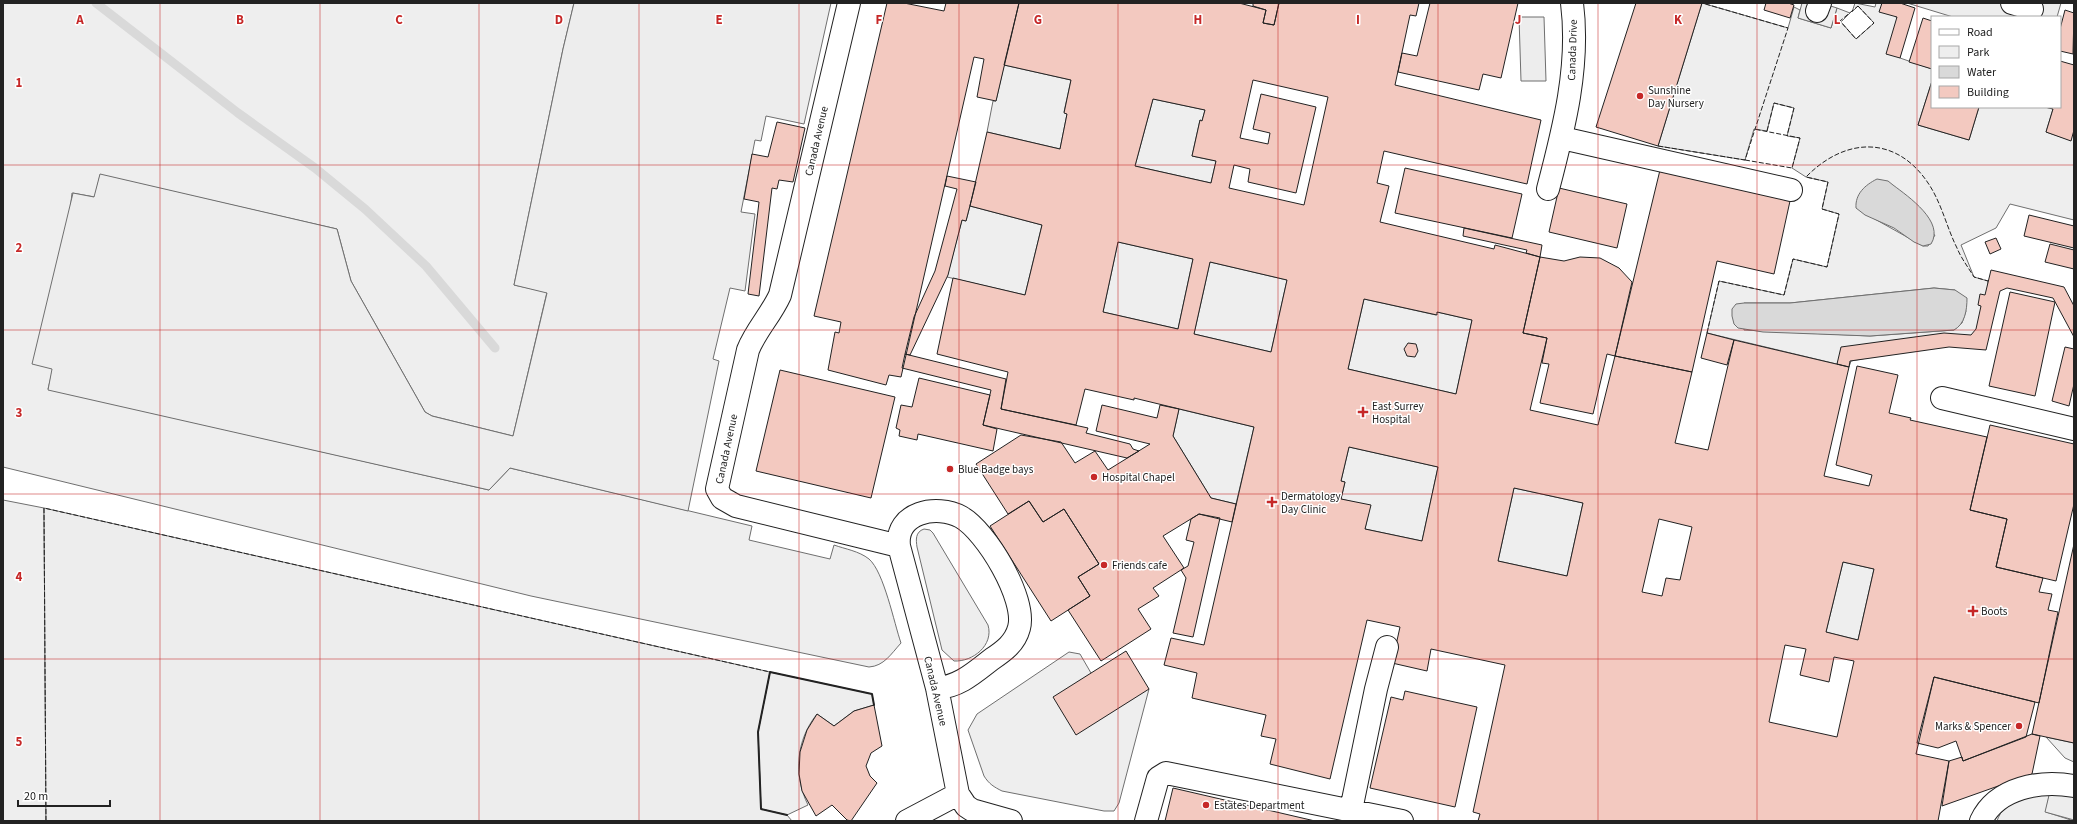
<svg xmlns="http://www.w3.org/2000/svg" width="2077" height="824" viewBox="0 0 2077 824" font-family="'Source Sans 3',sans-serif">
  <style>
    .green { fill: #eee; stroke: #6f6f6f; fill-rule: evenodd }
    .parking { fill: #ededed; stroke: #6f6f6f }
    .water { fill: #d9d9d9; stroke: #6f6f6f }
    .lines { fill: none; stroke-linecap: round; stroke-linejoin: round }
    .stream { stroke: #d9d9d9; stroke-width: 9 }
    .building { fill: #f3c9c0; stroke: #222; fill-rule: evenodd }
    .minor-casing { stroke: #222; stroke-width: 24 }
    .minor { stroke: #fff; stroke-width: 22 }
    .fence { stroke: #222; stroke-width: 1; stroke-dasharray: 5 2; stroke-linecap: butt }
    .wall { stroke: #222; stroke-width: 2 }
    .grid { fill: none; stroke: #c62828; stroke-width: 1; stroke-opacity: 0.55 }
    .poi-dot { fill: #c62828; stroke: #fff; stroke-width: 1.5 }
    .labels { text-anchor: middle; stroke-width: 3; stroke-linejoin: round; paint-order: stroke }
    .street-label { font-size: 11px; fill: #222; stroke: #fff }
    .poi-label { font-size: 11px; fill: #222; stroke: #fff; text-anchor: start }
    .grid-label { font-size: 13px; text-anchor: middle; font-weight: bold; fill: #c62828; stroke: #fff; stroke-width: 3; stroke-linejoin: round; paint-order: stroke }
  </style>
  <rect width="100%" height="100%" fill="#fff"/>
  <!-- green -->
  <path class="green" d="M3,3H574L563,49L514,285L547,292L513,436L432,416L425,412L351,281L337,229L100,175L95,197L72,193L53,369L48,389L489,490L510,468L752,526L749,540L830,559L834,545C845,549 859,551 869,559C884,572 894,623 901,643C891,654 884,666 869,667L531,596L3,467Z
    M1702,3L1788,28L1794,7L1800,10L1798,18L1831,28L1837,8L1850,13L1841,22L1856,39L1874,23L1858,6L1852,12L1855,3L1875,7L1876,3H1887L1905,31L1900,58L1932,69V81L1918,125L1969,140L1979,107H2045L2053,109L2046,132L2070,140L2074,130V220L2010,204L1996,228L1961,245L1974,277L1988,281L1983,345L1952,342L1851,361L1849,367L1707,333L1719,281L1784,295L1793,259L1827,267L1839,214L1822,209L1828,182L1806,177L1792,168L1800,138L1787,136L1794,108L1774,103L1767,131L1754,129L1745,160L1658,146ZM1873,218L1935,235L1928,246H1923ZM1934,288L1955,290L1966,311L1962,323L1954,330L1870,336L1744,330V303H1790Z
    M1004,65L1071,80L1064,112L1067,114L1060,149L987,132L993,101H996Z
    M1153,99L1205,110L1202,121L1200,120L1192,156L1216,161L1211,183L1135,166Z
    M970,206L1042,225L1025,295L947,277L962,220L966,221Z
    M1118,242L1193,259L1178,329L1103,312Z
    M1210,262L1287,280L1271,352L1194,334Z
    M1364,299L1436,315L1437,312L1472,320L1456,394L1348,369Z
    M1179,409L1254,427L1236,504L1211,498L1173,436Z
    M1349,447L1438,467L1422,541L1365,529L1370,506L1341,499L1345,482L1341,481Z
    M1514,488L1583,503L1567,576L1498,561Z
    M3,500L44,508L46,821H3Z
    M924,529L930,530L933,533L988,625C994,645 973,662 954,661L942,650L917,547C916,540 915,532 924,529Z
    M1843,562L1874,569L1858,640L1826,632Z
    M1069,652L1080,654L1091,673L1149,689L1119,803L1114,811H1104L1002,791C994,787 989,784 984,776L968,730L977,714Z
    M770,672L872,694L874,705L854,711L834,726L817,714C796,740 793,775 808,805L787,815L761,809L758,732Z
    M2046,737L2074,743V762L2065,758Z
    M2050,791L2046,812L2074,821H1997C2004,799 2030,796 2050,791Z"/>
  <!-- parking -->
  <path class="parking" d="M574,3H831L804,124L766,116L761,141L755,140L741,212L755,214L745,291L730,288L713,359L719,361L688,511L510,468L489,490L48,390L52,369L32,364L73,193L94,197L100,174L337,229L351,281L425,412L432,416L513,436L547,293L514,285L563,49Z
    M1802,3H1821L1837,8L1831,28L1798,18Z
    M1907,3H2061L2057,17H1953Z
    M1519,17H1544L1546,81H1521Z
    M44,508L770,672L758,732L761,809L787,815L792,821H46Z
    M2050,791L2074,797V820L2045,812Z"/>
  <!-- water -->
  <path class="water" d="M1877,179L1888,181L1893,185C1909,197 1945,222 1931,244L1923,246L1914,242L1894,228L1865,215L1856,208C1855,194 1865,185 1877,179Z
    M1934,288L1955,290L1967,298C1967,310 1965,324 1954,330L1870,336L1763,332L1738,328L1734,324L1732,316V309L1736,304L1744,303H1790Z"/>
  <g class="lines">
    <!-- stream -->
    <path class="stream" d="M96,3L238,113L315,168L365,209L426,266L495,348"/>
  </g>
  <!-- building -->
  <path class="building" d="M887,3H904L944,11L946,3H1019L996,101L977,97L984,59L974,57L901,377L889,375L886,385L828,370L835,332L839,333L841,322L814,316Z
    M1019,3H1239L1266,10L1263,23L1274,25L1279,3H1419L1416,16L1410,15L1395,85L1541,120L1527,184L1384,151L1377,183L1389,186L1380,222L1494,249L1495,245L1540,257L1523,333L1547,338L1530,410L1598,425L1615,356L1692,372L1675,443L1708,450L1734,340L1849,367L1824,476L1869,486L1872,475L1836,465L1857,366L1898,375L1889,413L1911,418L1910,420L1987,437L1970,510L2007,519L1996,567L2043,578L2039,592L2052,594L2048,610L2058,612L2039,703L1934,677L1916,754L1949,761L1938,821H1478L1480,814L1473,812L1505,665L1431,649L1427,671L1392,663L1400,627L1367,620L1330,779L1270,764L1276,739L1261,736L1266,715L1192,698L1197,673L1164,665L1171,638L1204,645L1254,427L1134,398V400L1085,389L1076,425L1001,409L1008,372L937,354L953,278L1025,295L1042,225L970,206L987,132L1060,149L1067,114L1064,113L1071,80L1004,65ZM1253,80L1328,97L1304,205L1229,188L1234,165L1250,169L1248,182L1296,193L1316,107L1261,94L1253,129L1270,133L1268,144L1240,138ZM1153,99L1205,110L1202,121L1200,120L1192,156L1216,161L1211,183L1135,166ZM1118,242L1193,259L1178,329L1103,312ZM1210,262L1287,280L1271,352L1194,334ZM1364,299L1437,315V312L1472,320L1456,394L1348,369ZM1349,447L1438,467L1422,541L1365,529L1371,505L1341,499L1345,482L1341,481ZM1514,488L1583,503L1567,576L1498,561ZM1659,519L1692,527L1680,580L1666,578L1662,596L1642,592ZM1843,562L1874,569L1858,640L1826,632ZM1785,645L1806,649L1800,675L1829,682L1834,657L1854,661L1837,737L1769,722Z
    M1253,3H1279L1274,25L1263,23L1266,10L1253,6Z
    M1430,3H1518L1501,78L1483,74L1479,90L1398,72L1402,53L1417,56Z
    M1636,3H1702L1658,146L1596,127Z
    M1766,3H1788L1794,5L1790,18L1764,10Z
    M1882,3H1900L1915,8L1900,58L1886,54L1897,17L1879,12Z
    M2065,10L2074,13L2073,54L2060,51V29Z
    M1923,18L1932,21V69L1909,62Z
    M2060,61L2074,65V130L2071,141L2046,132L2053,109L2045,107H2060Z
    M1932,81V107H1979L1969,140L1918,125Z
    M777,122L805,128L793,182L779,180L777,189L772,188L759,296L748,294L759,202L744,199L752,154L768,157Z
    M1405,168L1522,194L1512,238L1395,213Z
    M1660,170L1790,201L1774,274L1717,261L1692,372L1615,356Z
    M947,176L976,182L966,221L962,220L948,275L910,355L905,354L914,317L935,271L957,189L945,186Z
    M1559,188L1627,204L1617,248L1549,232Z
    M2029,215L2074,226V248L2024,236Z
    M1464,228L1542,245L1540,257L1526,253L1527,250L1463,236Z
    M1996,238L2001,249L1990,254L1985,242Z
    M2050,244L2074,250V269L2045,262Z
    M1540,257L1564,261L1580,257L1600,258L1619,268L1632,282L1615,356L1607,354L1593,414L1540,403L1549,364L1542,363L1547,338L1523,333Z
    M1991,270L2064,287L2074,306V337L2053,298L2007,288L2000,291L1986,350L1949,347L1850,361L1849,367L1837,364L1841,347L1944,333L1971,335L1976,329L1981,306L1978,305L1980,294L1985,295Z
    M2010,292L2055,302L2035,396L1989,386Z
    M1707,333L1734,340L1727,365L1701,358Z
    M1408,343L1416,344L1418,351L1415,357L1407,356L1404,349Z
    M2065,347L2074,349V384L2069,406L2052,401Z
    M905,354L1006,379L1001,409L1088,428L1086,433L1130,444L1133,449L1139,451L1127,458L983,425L991,390L902,368Z
    M780,370L895,397L871,498L756,471Z
    M919,378L990,395L983,425L997,429L993,451L918,434L917,440L899,436L900,430L896,428L901,405L912,407Z
    M1102,405L1157,418L1160,405L1179,409L1173,436L1211,498L1236,504L1232,522L1199,514L1163,536L1184,568L1153,588L1159,596L1138,609L1151,629L1101,661L1068,610L1090,596L1078,577L1099,564L1064,509L1043,522L1029,501L1008,514L976,464L1021,435L1061,442L1075,463L1095,451L1108,470L1150,444L1096,431Z
    M1990,425L2074,444V504L2056,581L1996,567L2007,519L1970,510Z
    M1029,501L1043,522L1064,509L1099,564L1078,577L1090,596L1051,621L990,526Z
    M1199,514L1220,518L1193,637L1173,633L1186,578L1181,570L1188,566L1194,542L1186,540L1191,519Z
    M2074,544V743L2032,734Z
    M1126,651L1149,689L1076,735L1053,697Z
    M1934,677L2035,702L2026,737L1963,761L1956,741L1938,748L1917,743Z
    M1405,691L1477,707L1455,807L1370,788L1391,697L1403,700Z
    M874,705L882,746L871,753L866,766L870,776L877,783L851,821L847,820L832,805L816,816L802,791L799,774L800,752L807,730L817,714L834,726L854,711Z
    M2032,734L2040,736L2032,774L1942,806L1949,761L1962,757L1963,761Z
    M1173,788L1315,821H1165Z"/>
  <g class="lines">
    <!-- minor casing -->
    <g class="minor-casing">
      <path id="minor" d="M849,3L780,295C771,315 756,330 748,350L717,489L722,498L736,506L899,546L937,688L958,794L966,806L972,810L1011,821
        M2012,3L2032,9
        M1817,11L1820,3
        M1562,138L1791,190
        M1548,189C1564,128 1580,66 1572,3
        M1942,398L2074,429
        M899,546C895,512 937,504 961,517C986,531 1027,599 1019,628C1015,643 1004,651 992,659C975,672 959,687 937,688
        M1351,810L1376,689L1387,647
        M907,821L958,794
        M1146,821L1158,778L1166,773L1402,821
        M1981,821C1997,787 2041,780 2074,786"/>
    </g>
    <!-- minor -->
    <use href="#minor" class="minor"/>
    <!-- fence -->
    <path class="fence" d="M1858,6L1874,23L1856,39L1840,21Z
      M1767,131L1774,103L1794,108L1787,136
      M1658,146L1745,160L1788,28L1702,3
      M1745,160L1792,168L1800,138L1754,129
      M1707,333L1719,281L1784,295L1793,259L1827,267L1839,214L1822,209L1828,182L1806,177C1846,136 1898,135 1930,186C1942,205 1947,228 1957,248C1961,258 1968,267 1974,277L1988,281
      M46,821L44,508L770,672"/>
    <!-- wall -->
    <path class="wall" d="M787,815L761,809L758,732L770,672L872,694L874,705"/>
  </g>
  <!-- grid -->
  <path class="grid" d="M160,3V821M320,3V821M479,3V821M639,3V821M799,3V821M959,3V821M1118,3V821M1278,3V821M1438,3V821M1598,3V821M1757,3V821M1917,3V821M3,165H2074M3,330H2074M3,494H2074M3,659H2074"/>
  <!-- markers -->
  <g class="poi-dot">
    <circle cx="1640" cy="96" r="4"/>
    <path d="M1361 406h4v4h4v4h-4v4h-4v-4h-4v-4h4z"/>
    <circle cx="950" cy="469" r="4"/>
    <circle cx="1094" cy="477" r="4"/>
    <path d="M1270 496h4v4h4v4h-4v4h-4v-4h-4v-4h4z"/>
    <circle cx="1104" cy="565" r="4"/>
    <path d="M1971 605h4v4h4v4h-4v4h-4v-4h-4v-4h4z"/>
    <circle cx="2019" cy="726" r="4"/>
    <circle cx="1206" cy="805" r="4"/>
  </g>
  <g class="labels">
    <!-- street labels -->
    <g class="street-label">
      <text transform="translate(1572 50) rotate(-88)" y="4">Canada Drive</text>
      <text transform="translate(816 141) rotate(-77)" y="4">Canada Avenue</text>
      <text transform="translate(726 449) rotate(-78)" y="4">Canada Avenue</text>
      <text transform="translate(936 691) rotate(77)" y="4">Canada Avenue</text>
    </g>
    <!-- poi labels -->
    <g class="poi-label">
      <text x="1648" y="94">Sunshine<tspan x="1648" dy="13">Day Nursery</tspan></text>
      <text x="1372" y="410">East Surrey<tspan x="1372" dy="13">Hospital</tspan></text>
      <text x="958" y="473">Blue Badge bays</text>
      <text x="1102" y="481">Hospital Chapel</text>
      <text x="1281" y="500">Dermatology<tspan x="1281" dy="13">Day Clinic</tspan></text>
      <text x="1112" y="569">Friends cafe</text>
      <text x="1981" y="615">Boots</text>
      <text x="2011" y="730" text-anchor="end">Marks &amp; Spencer</text>
      <text x="1214" y="809">Estates Department</text>
    </g>
  </g>
  <g class="grid-label">
    <text x="80" y="24">A</text>
    <text x="240" y="24">B</text>
    <text x="399" y="24">C</text>
    <text x="559" y="24">D</text>
    <text x="719" y="24">E</text>
    <text x="879" y="24">F</text>
    <text x="1038" y="24">G</text>
    <text x="1198" y="24">H</text>
    <text x="1358" y="24">I</text>
    <text x="1518" y="24">J</text>
    <text x="1678" y="24">K</text>
    <text x="1837" y="24">L</text>
    <text x="19" y="87">1</text>
    <text x="19" y="252">2</text>
    <text x="19" y="417">3</text>
    <text x="19" y="581">4</text>
    <text x="19" y="746">5</text>
  </g>
  <!-- border -->
  <rect width="2077" height="824" fill="none" stroke="#222222" stroke-width="8"/>
  <!-- legend -->
  <rect x="1931" y="16" width="130" height="92" fill="#ffffff" stroke="#a7a7a7"/>
  <rect x="1939" y="29" width="20" height="6" fill="#ffffff" stroke="#a7a7a7"/>
  <text x="1967" y="36" font-size="12" fill="#222222">Road</text>
  <rect x="1939" y="46" width="20" height="12" fill="#eeeeee" stroke="#a7a7a7"/>
  <text x="1967" y="56" font-size="12" fill="#222222">Park</text>
  <rect x="1939" y="66" width="20" height="12" fill="#d9d9d9" stroke="#a7a7a7"/>
  <text x="1967" y="76" font-size="12" fill="#222222">Water</text>
  <rect x="1939" y="86" width="20" height="12" fill="#f3c9c0" stroke="#a7a7a7"/>
  <text x="1967" y="96" font-size="12" fill="#222222">Building</text>
  <!-- scale -->
  <path d="M18 800v6h92v-6" fill="none" stroke="#222222" stroke-width="2"/>
  <text x="24" y="800" font-size="12" fill="#222222" stroke="#ffffff" stroke-width="3" paint-order="stroke">20 m</text>
</svg>
